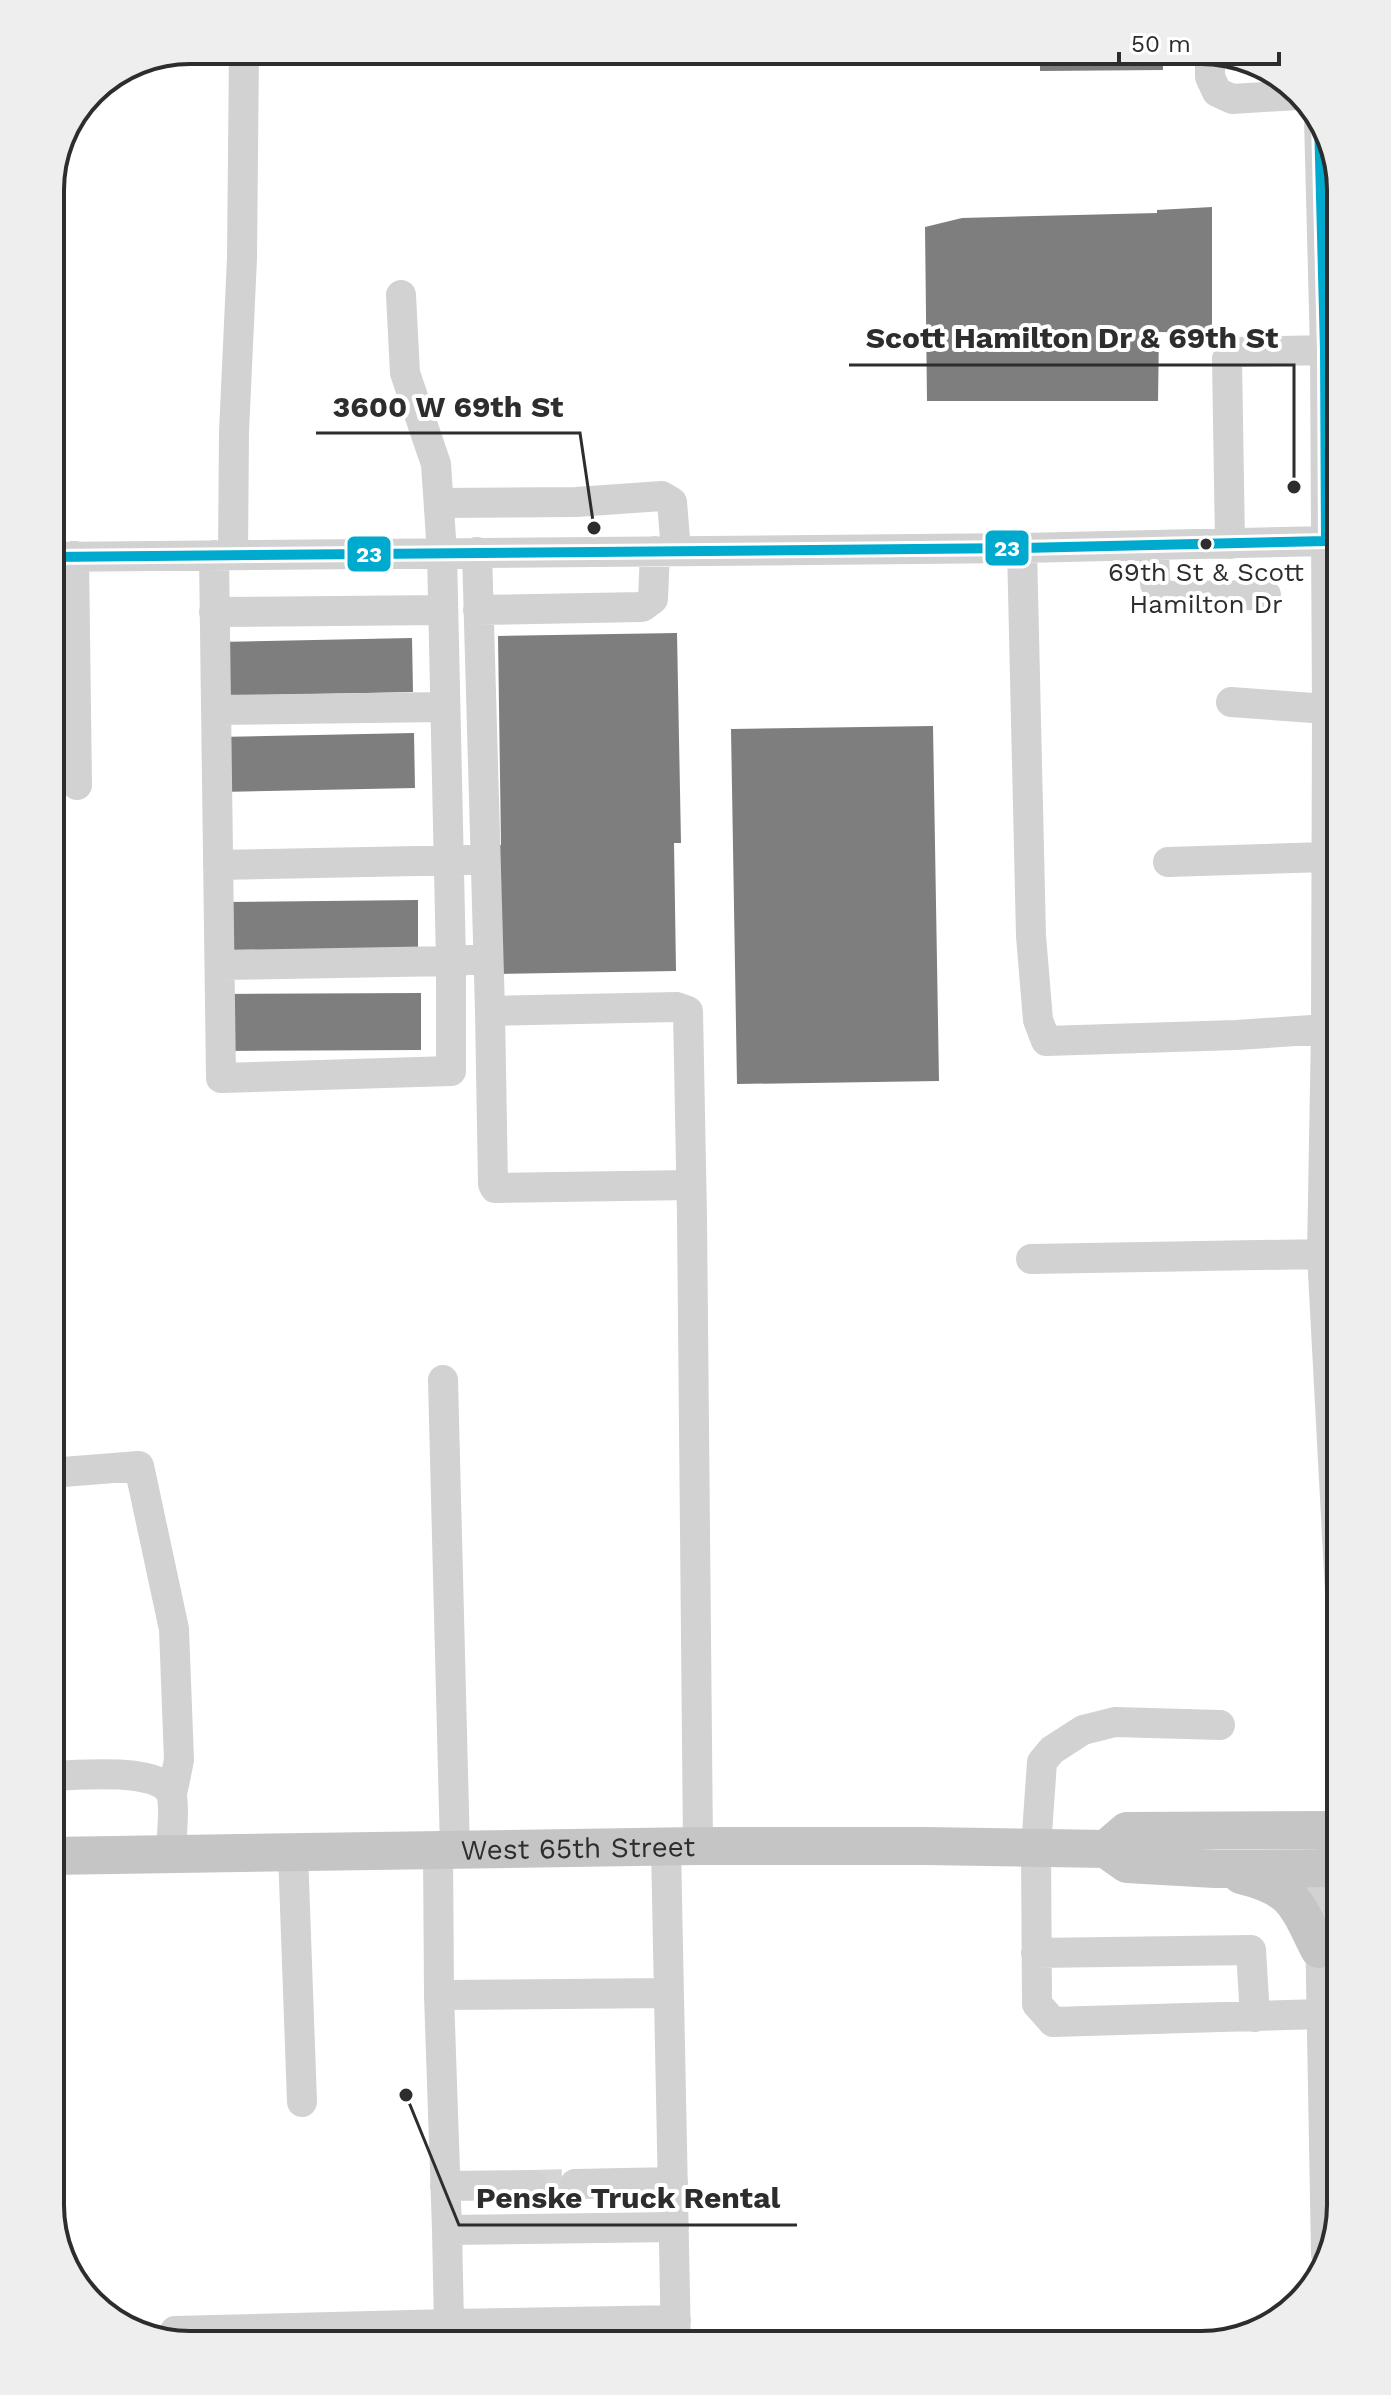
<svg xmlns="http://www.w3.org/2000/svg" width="1391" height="2395" viewBox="0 0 1391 2395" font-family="'Work Sans',sans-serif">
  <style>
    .building { fill: #7e7e7e }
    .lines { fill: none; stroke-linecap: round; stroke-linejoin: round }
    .minor-tunnel { stroke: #d5d5d5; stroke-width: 30; stroke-dasharray: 30 15; stroke-linecap: butt }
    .minor { stroke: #d2d2d2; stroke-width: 30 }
    .major { stroke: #c5c5c5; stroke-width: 38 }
    .bus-1-casing { stroke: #fff; stroke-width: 16 }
    .bus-1 { stroke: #00a9ce; stroke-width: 10 }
    .bus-dot { fill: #2d2d2d; stroke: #fff; stroke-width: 3 }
    .labels { text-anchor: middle; stroke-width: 8; stroke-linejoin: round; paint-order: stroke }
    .bus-label { font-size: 26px; fill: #2d2d2d; stroke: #fff }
    .street-label { font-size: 28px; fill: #2d2d2d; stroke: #fff }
    .rim { fill: none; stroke: #2d2d2d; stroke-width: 4 }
    .leader { fill: none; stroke: #2d2d2d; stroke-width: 3 }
    .callout-dot { fill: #2d2d2d; stroke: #fff; stroke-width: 3 }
    .callout-label { font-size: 30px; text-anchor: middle; font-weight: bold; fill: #2d2d2d; stroke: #fff; stroke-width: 8; stroke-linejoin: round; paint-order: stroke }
    .line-badge { stroke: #fff; stroke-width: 3 }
    .badge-label { font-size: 22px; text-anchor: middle; font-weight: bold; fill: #fff }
  </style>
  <rect width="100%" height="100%" fill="#fff"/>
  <!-- building -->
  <path class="building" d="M1040,50H1163V70L1040,71Z
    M1212,207V333L1159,332L1158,401H927L925,227L962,218L1157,213V210Z
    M677,633L681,843H674L676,971L495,974L493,845H501L498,636Z
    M412,638L413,692L219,696L218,642Z
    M933,726L939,1081L737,1084L731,729Z
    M414,733L415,788L220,792L219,737Z
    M418,900V953L224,955L223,902Z
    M421,993V1050L225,1051L224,994Z"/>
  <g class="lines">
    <!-- minor-tunnel -->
    <path class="minor-tunnel" d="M532,2185L575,2184"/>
    <!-- minor -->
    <path class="minor" d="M1210,50V77L1217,92L1232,99L1297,95
      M1319,119L1325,350L1327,709L1326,1029L1322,1254L1341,1611
      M439,503L576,502L662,496L672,502L676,551
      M1230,544L1227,359L1235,352L1325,350
      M1154,545L1155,584L1163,596L1266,595
      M1022,548L1031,936L1038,1020L1046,1041L1237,1035L1326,1029
      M477,552L490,1011
      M214,555L221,1078L451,1071V961L488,959
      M233,555L234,432L242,258L244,50
      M74,556L77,785
      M50,557L1022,548L1326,541L1341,538
      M478,610L642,607L653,599L655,551
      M214,612L443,610
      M1231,702L1327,709
      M216,710L444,707
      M1168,862L1325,857
      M218,865L468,860
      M220,965L451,961L442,553L436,464L405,373L401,295
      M691,1185L495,1188L493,1184L490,1011L677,1007L688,1011L692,1217L698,1846
      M1031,1259L1322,1254
      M443,1380L455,1850
      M50,1473L139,1466L174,1629L179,1760L172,1794
      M1220,1725L1115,1722L1083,1730L1052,1750L1042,1762L1036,1848L1037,2004L1053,2022L1321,2014
      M50,1776C76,1776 166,1765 172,1797C175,1815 171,1836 171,1854
      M666,1847L676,2345
      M438,1850L439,1995L447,2230
      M293,1852L302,2102
      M1036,1953L1251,1950L1255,2017
      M439,1995L669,1993
      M575,2184L673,2182
      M445,2186L532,2185
      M1326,2254L1319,1868L1332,1854
      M449,2324L676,2320
      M176,2343L175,2331L449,2324L447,2230L674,2227"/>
    <!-- major -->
    <g class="major">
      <path d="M1106,1849L1127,1831L1341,1830"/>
      <path id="s1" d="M50,1856L698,1846H925L1106,1849L1127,1864L1215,1869L1341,1868"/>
      <path d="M1241,1875C1294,1888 1296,1903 1319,1949"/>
    </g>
    <!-- bus-1 casing -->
    <g class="bus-1-casing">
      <path id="bus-1" d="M1319,120L1325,350L1326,541
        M50,557L1022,548L1326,541"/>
    </g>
    <!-- bus-1 -->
    <use href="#bus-1" class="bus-1"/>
  </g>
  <!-- markers -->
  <circle class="bus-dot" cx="1206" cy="544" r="7"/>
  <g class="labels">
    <!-- bus labels -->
    <g class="bus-label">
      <text x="1206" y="581">69th St &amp; Scott<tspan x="1206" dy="32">Hamilton Dr</tspan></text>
    </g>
    <!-- street labels -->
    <g class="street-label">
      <text dy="10" stroke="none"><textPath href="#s1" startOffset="528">West 65th Street</textPath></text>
    </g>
  </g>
  <!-- crop -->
  <path d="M0 0H1391V2395H0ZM190 64H1201A126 126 0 0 1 1327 190V2205A126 126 0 0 1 1201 2331H190A126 126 0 0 1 64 2205V190A126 126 0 0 1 190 64Z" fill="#eee" fill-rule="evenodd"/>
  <path class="rim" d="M190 64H1201A126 126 0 0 1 1327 190V2205A126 126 0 0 1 1201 2331H190A126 126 0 0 1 64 2205V190A126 126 0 0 1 190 64Z"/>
  <!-- callouts -->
  <path class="leader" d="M1294 487L1294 365H849M594 528L580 433H316M406 2095L459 2225H797"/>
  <g class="callout-dot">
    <circle cx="1294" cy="487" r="8"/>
    <circle cx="594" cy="528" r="8"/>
    <circle cx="406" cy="2095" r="8"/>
  </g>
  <g class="callout-label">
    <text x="1072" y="348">Scott Hamilton Dr &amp; 69th St</text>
    <text x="448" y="417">3600 W 69th St</text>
    <text x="628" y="2208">Penske Truck Rental</text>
  </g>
  <g class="line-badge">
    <rect x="984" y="529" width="46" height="38" rx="8" fill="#00a9ce"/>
    <rect x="346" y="535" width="46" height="38" rx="8" fill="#00a9ce"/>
  </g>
  <g class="badge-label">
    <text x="1007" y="556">23</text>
    <text x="369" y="562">23</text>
  </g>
  <!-- scale -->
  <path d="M1119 52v12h160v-12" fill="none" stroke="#2d2d2d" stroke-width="4"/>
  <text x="1131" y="52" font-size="24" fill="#2d2d2d" stroke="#ffffff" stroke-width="6" paint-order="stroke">50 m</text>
</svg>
